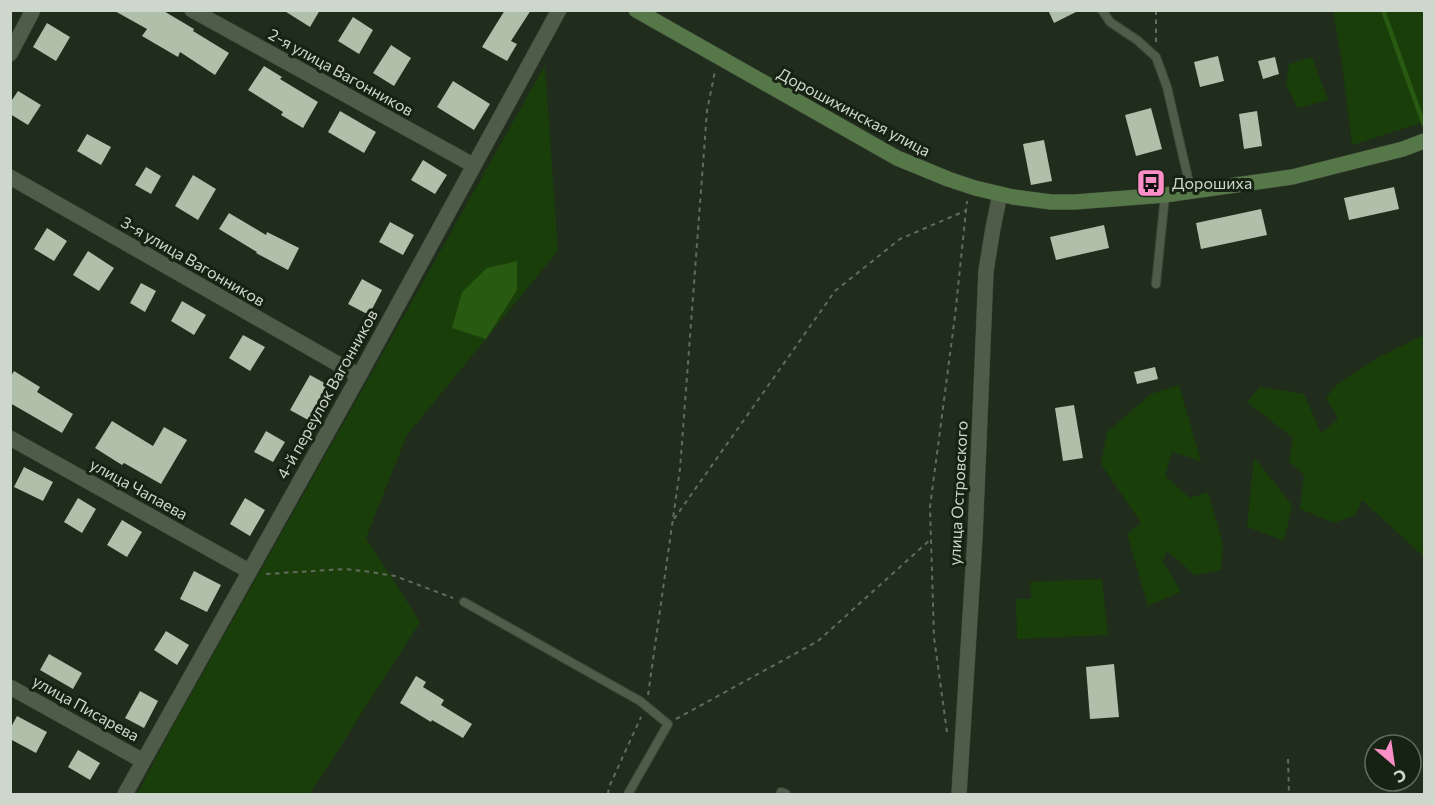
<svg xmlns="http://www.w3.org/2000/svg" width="1435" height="805" viewBox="0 0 1435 805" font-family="Commissioner,sans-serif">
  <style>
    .green { fill: #1a3e09 }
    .water { fill: #295a11 }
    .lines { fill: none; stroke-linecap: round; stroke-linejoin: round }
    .stream { stroke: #295a11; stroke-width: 4.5 }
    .building { fill: #afbfaa }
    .lane-casing { stroke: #3c4739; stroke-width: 10 }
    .street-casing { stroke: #3c4739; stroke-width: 16 }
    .secondary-casing { stroke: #3c4739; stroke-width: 16 }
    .path { stroke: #626c5e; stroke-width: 2; stroke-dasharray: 4.5 4.5; stroke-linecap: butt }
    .lane { stroke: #4e5c49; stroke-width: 8 }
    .street { stroke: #4e5c49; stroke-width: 15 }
    .secondary { stroke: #567848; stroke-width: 15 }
    .labels { text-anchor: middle; stroke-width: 6; stroke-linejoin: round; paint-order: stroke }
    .street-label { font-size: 16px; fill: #ced7cc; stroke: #172312 }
    .poi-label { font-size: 16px; fill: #ced7cc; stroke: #172312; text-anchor: start }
  </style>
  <rect width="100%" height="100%" fill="#202c1c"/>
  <!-- green -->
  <path class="green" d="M1333,11H1424V119L1418,124L1352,145L1341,56Z
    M1312,57L1328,100L1297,108L1292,96L1286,85L1289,64Z
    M545,65L558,251L407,435L366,538L420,622L310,794H137L173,726Z
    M1424,335V452L1423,455L1424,464V557L1362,500L1355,515L1334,523L1300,509L1304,475L1289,461L1293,438L1247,402L1260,387L1304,394L1321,433L1338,419L1326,398L1337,384L1381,356Z
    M1179,385L1201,461L1172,452L1165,476L1190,498L1208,492L1223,544L1221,570L1195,575L1167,551L1163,561L1181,592L1148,606L1127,534L1141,523L1101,464L1107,432L1151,394Z
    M1254,457L1292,505L1284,541L1247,527Z
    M1102,579L1108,635L1017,639L1016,599H1031L1030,582Z"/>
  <!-- water -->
  <path class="water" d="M517,261V290L486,339L452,328L462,292L487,268Z"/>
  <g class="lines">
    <!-- stream -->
    <path class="stream" d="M1383,10L1424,125"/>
  </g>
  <!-- building -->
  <path class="building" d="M113,10H162L194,29L193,31L229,53L215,75L180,52L178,57L142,36L147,29Z
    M283,10H320L310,27Z
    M505,10H531L511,41L517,44L507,61L482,47Z
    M1048,10H1080L1054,23Z
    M353,17L373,30L359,54L338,41Z
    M47,23L70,37L56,61L33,47Z
    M391,45L411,58L394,86L373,73Z
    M1218,56L1224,81L1200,87L1194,62Z
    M1275,57L1279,74L1263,79L1258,61Z
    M264,66L282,77L280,79L318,102L303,128L281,115L283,112L248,90Z
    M453,81L490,104L474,130L437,107Z
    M18,91L41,105L28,125L10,114V103Z
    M1151,108L1162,149L1136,156L1125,115Z
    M340,111L376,132L364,153L328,132Z
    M1257,111L1262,146L1244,149L1239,114Z
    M87,134L111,147L101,165L77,151Z
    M1044,140L1052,181L1031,185L1023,144Z
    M423,160L447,175L435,194L411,180Z
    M146,167L161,176L151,194L135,185Z
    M193,175L216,189L198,220L175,206Z
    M1394,187L1399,209L1349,220L1344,198Z
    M1261,209L1267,235L1201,249L1196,223Z
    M229,213L266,235L267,232L299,248L288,270L256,253L257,252L219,229Z
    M390,222L414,235L403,255L379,242Z
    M1104,225L1109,248L1056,260L1050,237Z
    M47,228L67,241L54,261L34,249Z
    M88,251L114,268L99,291L73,275Z
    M362,279L382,290L369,315L348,304Z
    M141,283L156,291L145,312L130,303Z
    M182,301L206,315L194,335L171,321Z
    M243,335L265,347L250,371L229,358Z
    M1155,367L1158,379L1137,384L1134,372Z
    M14,371L40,387L37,392L73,414L62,433L10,403V378Z
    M310,375L330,386L310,421L290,410Z
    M1074,405L1083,458L1063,461L1055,408Z
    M112,421L153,446L164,427L187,440L161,484L124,463L122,465L95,448Z
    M266,431L285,442L273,462L254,452Z
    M24,467L53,482L43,501L14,487Z
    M78,498L96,509L82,533L64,522Z
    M245,498L265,510L250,536L230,524Z
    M122,520L142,532L127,557L107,545Z
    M194,571L221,585L207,612L180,599Z
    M166,631L189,645L177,665L154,650Z
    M49,654L82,673L73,689L40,670Z
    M1114,664L1119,717L1090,719L1086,667Z
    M416,676L426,682L423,687L444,700L441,705L472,724L463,738L432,720L431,722L400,703Z
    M140,691L158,701L144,728L125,718Z
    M17,716L47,732L36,753L10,739V729Z
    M78,750L100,763L90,780L68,767Z"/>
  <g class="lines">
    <!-- lane casing -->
    <g class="lane-casing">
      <path id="lane" d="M1102,10L1110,22L1137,40L1156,57L1167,87L1191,191
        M1156,284L1165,195
        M464,602L640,701L668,724L628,794
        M781,792L786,794"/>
    </g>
    <!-- street casing -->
    <g class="street-casing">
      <path id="street" d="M192,10L473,165
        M10,54L33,10
        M10,177L359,376
        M10,438L249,571
        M10,687L143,761
        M125,794L359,376L559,10
        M959,794L975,537L986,271L993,228L1000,194"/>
    </g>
    <!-- secondary casing -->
    <g class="secondary-casing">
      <path id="secondary" d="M636,10L897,158L948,179L975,188L1013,197L1051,202H1075L1165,195L1292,177L1403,149L1424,141"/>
    </g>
    <!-- path -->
    <path class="path" d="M1156,42V10
      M674,519L835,291L900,239L965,211
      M266,574L345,569L371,572L395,576L453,598
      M648,695L680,469L707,111L715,71
      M676,719L818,641L931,539
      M947,732L934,637L930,507L955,316L967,201
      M1288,759L1289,794
      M608,794L609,787L641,717"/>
    <!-- lane -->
    <use href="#lane" class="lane"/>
    <!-- street -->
    <use href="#street" class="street"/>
    <!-- secondary -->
    <use href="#secondary" class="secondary"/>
  </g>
  <!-- icons -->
  <defs>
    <g id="bus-square" transform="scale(1.5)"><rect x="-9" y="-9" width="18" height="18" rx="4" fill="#fa8fc8" stroke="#172312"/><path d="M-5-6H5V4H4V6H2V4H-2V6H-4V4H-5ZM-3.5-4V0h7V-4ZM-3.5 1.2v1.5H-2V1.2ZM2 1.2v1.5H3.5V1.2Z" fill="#111"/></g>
  </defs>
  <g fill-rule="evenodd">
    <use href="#bus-square" x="1151" y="183"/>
  </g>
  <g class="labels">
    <!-- street labels -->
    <g class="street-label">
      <text transform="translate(341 72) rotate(29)" y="6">2-я улица Вагонников</text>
      <text transform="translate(854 112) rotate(28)" y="6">Дорошихинская улица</text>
      <text transform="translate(193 261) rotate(30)" y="6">3-я улица Вагонников</text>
      <text transform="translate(327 394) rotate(-61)" y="6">4-й переулок Вагонников</text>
      <text transform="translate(139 489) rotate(29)" y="6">улица Чапаева</text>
      <text transform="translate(958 493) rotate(-87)" y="6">улица Островского</text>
      <text transform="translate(86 708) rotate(29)" y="6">улица Писарева</text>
    </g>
    <!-- poi labels -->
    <g class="poi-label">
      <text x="1172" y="189">Дорошиха</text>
    </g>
  </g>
  <!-- border -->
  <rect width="1435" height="805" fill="none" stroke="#ced7cc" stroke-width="24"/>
  <!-- north arrow -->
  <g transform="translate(1393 763) rotate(151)"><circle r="28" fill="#172312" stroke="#606b5c" stroke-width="1.5"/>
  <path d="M0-4.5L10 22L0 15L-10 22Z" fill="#fa8fc8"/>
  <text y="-9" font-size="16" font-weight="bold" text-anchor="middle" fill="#ced7cc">С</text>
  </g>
</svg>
